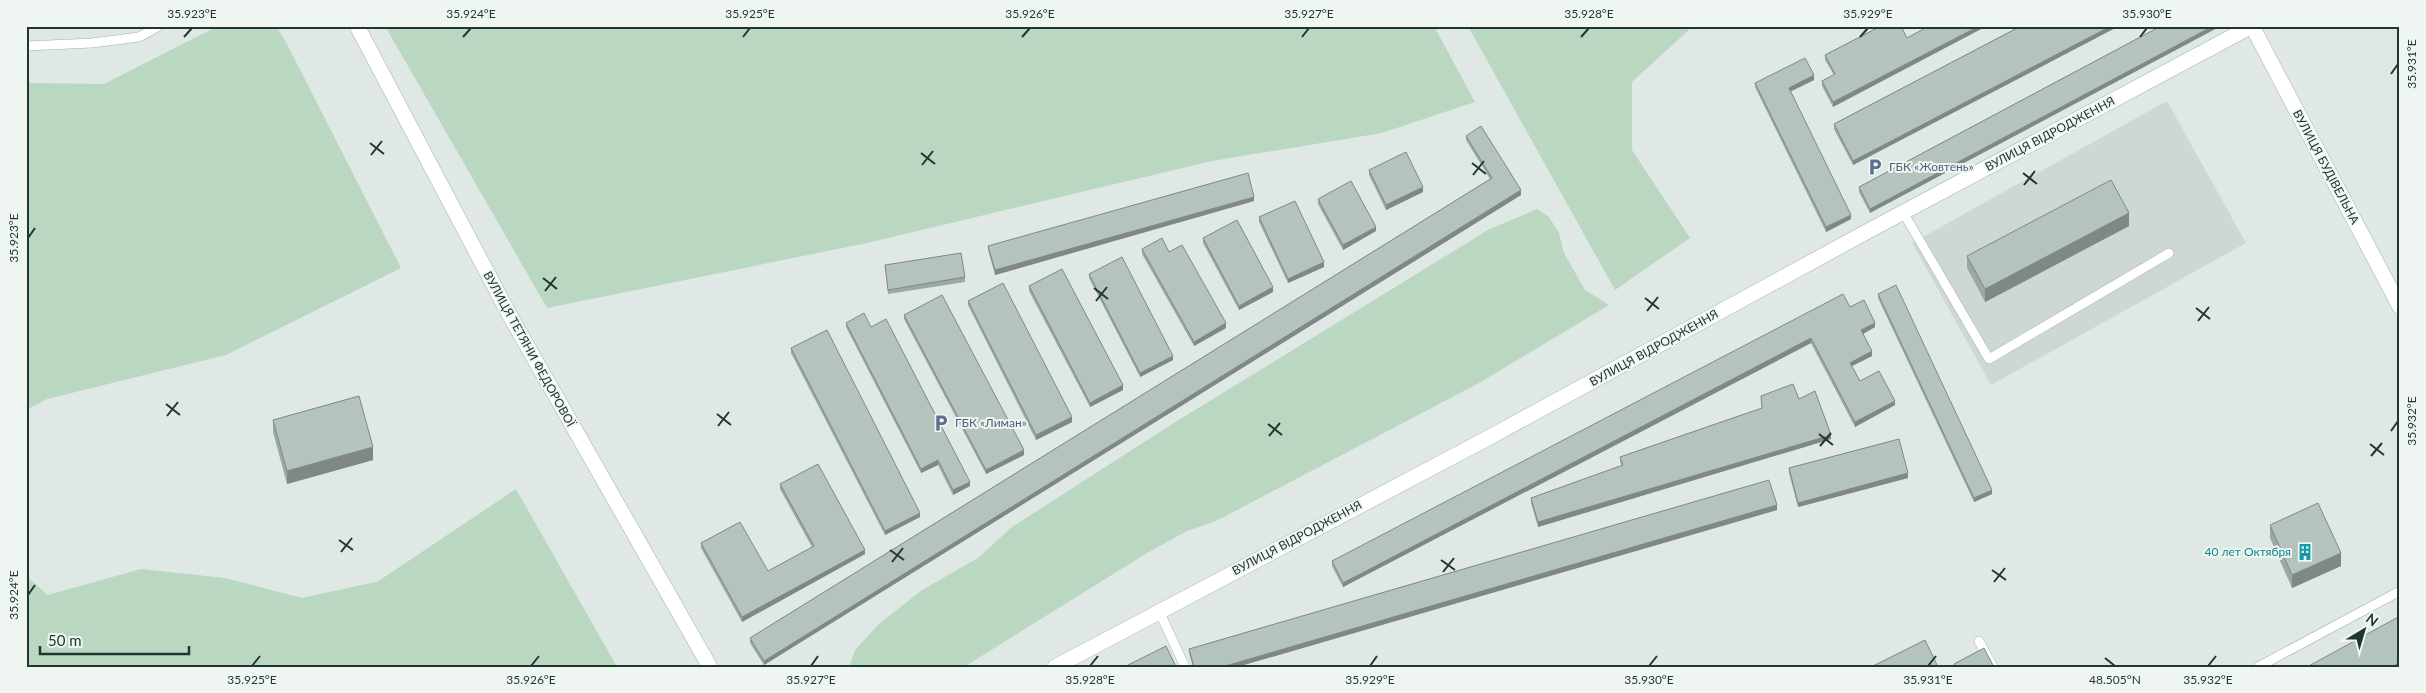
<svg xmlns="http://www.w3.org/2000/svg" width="2426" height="693" viewBox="0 0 2426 693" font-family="Lato,sans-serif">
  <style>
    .built { fill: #ced8d3 }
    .green { fill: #bad7c2 }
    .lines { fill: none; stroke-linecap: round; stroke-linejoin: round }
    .lane-casing { stroke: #a3afab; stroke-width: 10 }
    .street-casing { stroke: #a3afab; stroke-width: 16 }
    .lane { stroke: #fff; stroke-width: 9 }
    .street { stroke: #fff; stroke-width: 15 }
    .wall { fill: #9ca8a3 }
    .shaded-wall { fill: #7f8884 }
    .building { fill: #b5c3bd; stroke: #7f8884 }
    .ticks { fill: none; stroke: #223631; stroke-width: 2 }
    .labels { text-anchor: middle; stroke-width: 4; stroke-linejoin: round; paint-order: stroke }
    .street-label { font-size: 12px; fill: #223631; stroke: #eff6f2 }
    .service-label { font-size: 12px; fill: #4e5e75; stroke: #eff6f2; text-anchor: start }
    .culture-label { font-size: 12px; fill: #0d838f; stroke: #eff6f2; text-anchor: end }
    .neatline { fill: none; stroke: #223631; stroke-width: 2 }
    .ticks-label { font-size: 12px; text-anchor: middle; fill: #223631 }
  </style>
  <rect width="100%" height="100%" fill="#dfe8e4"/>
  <!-- built -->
  <path class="built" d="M2167,101L2246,243L1991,385L1912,243Z"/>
  <!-- green -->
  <path class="green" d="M218,26H276L288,46L401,268L226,355L47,399L26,410V83L104,84Z
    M385,26H1434L1475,102L1382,133L1212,161L867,243L547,308Z
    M1468,26H1693L1632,82V150L1690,238L1615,290Z
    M1537,209L1549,217L1559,233L1564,253L1585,290L1609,305L1479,383L1216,521L1187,531L1147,553L964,667H849L855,650L879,624L922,590L978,558L1012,527L1169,426L1488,230Z
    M516,489L617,667H26V576L48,595L141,569L225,578L302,598L366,584L377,582Z"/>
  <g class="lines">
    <!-- lane casing -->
    <g class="lane-casing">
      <path id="lane" d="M26,46L92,43L139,37L159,26
        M1903,212L1989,359L2169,253
        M1159,611L1185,667
        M1979,641L1993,667
        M2258,667L2400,591"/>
    </g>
    <!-- street casing -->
    <g class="street-casing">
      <path id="street" d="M357,26L509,314L710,667
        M2252,26L2400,307
        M1055,667L1488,438L1870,230L2252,26"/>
    </g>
    <!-- lane -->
    <use href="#lane" class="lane"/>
    <!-- street -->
    <use href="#street" class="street"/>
  </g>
  <!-- wall -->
  <path class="wall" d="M1881,26L1833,107L1822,86V81L1834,75L1825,60V55Z
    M2021,26H2119L1853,165L1834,129V124Z
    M2161,26L1870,213L1859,192V187Z
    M1814,80L1790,92L1851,219L1826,232L1755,87V83Z
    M1466,136L1521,195L764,665L750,643V638L1490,179L1466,140Z
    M1369,170L1423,192L1386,210L1369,175Z
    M1318,199L1376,231L1343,250L1318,204Z
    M1254,201L995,275L988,250V246Z
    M1259,217L1324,267L1288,283L1259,222Z
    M2129,226L1985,302L1967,268V256Z
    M1203,238L1273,292L1239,310L1203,243Z
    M1142,249L1169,252L1226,328L1194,346L1142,254Z
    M885,265L965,277V282L888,294Z
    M1089,274L1173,360L1140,377L1089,278Z
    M1029,286L1123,390L1090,407L1029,291Z
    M1878,294L1992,494L1974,502L1878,298Z
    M968,301L1072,422L1036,440L968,305Z
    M1850,307L1875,327L1863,334L1872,356L1852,366L1860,381L1895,405L1855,427L1811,343L1343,587L1332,566V561Z
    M904,315L1024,455L986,474L904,319Z
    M846,323L871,327L970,486L953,495L938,465L921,473L846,327Z
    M791,348L920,517L885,535L791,353Z
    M1761,396L1799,399L1831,439L1538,527L1531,503V498L1622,466L1620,462V457L1762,408Z
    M273,420L373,460L287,484L273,432Z
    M1789,468L1908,478L1798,507L1789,473Z
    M780,484L865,554L742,622L701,548V543L768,571L812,547L780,489Z
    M1777,510L1237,667H1193L1189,653V649Z
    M2270,525L2341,566L2292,588L2270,538Z"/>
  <!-- shaded-wall -->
  <path class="shaded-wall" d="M1979,26H1987L1833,107V102Z
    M2111,26H2119L1853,165V161Z
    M2213,26H2221L1870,213V209Z
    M1814,75V80L1789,92V88Z
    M1423,187V192L1386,210V205Z
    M1521,190V195L764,665V661Z
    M1254,197V201L995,275V270Z
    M2129,213V226L1985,302V289Z
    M1851,215V219L1826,232V227Z
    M1376,227V231L1343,250V245Z
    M1324,262V267L1288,283V279Z
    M1273,287V292L1239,310V306Z
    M1226,323V328L1194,346V342Z
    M1875,323V327L1861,335V330Z
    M1811,338V343L1343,587V583Z
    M1872,351V356L1850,367V363Z
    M1173,356V360L1140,377V373Z
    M1123,385V390L1090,407V403Z
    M1895,401V405L1855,427V422Z
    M1072,417V422L1036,440V435Z
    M1831,435V439L1538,527V522Z
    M373,447V460L287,484V471Z
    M1024,450V455L986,474V470Z
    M938,460V465L921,473V469Z
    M1908,473V478L1798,507V503Z
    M970,482V486L953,495V490Z
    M1992,490V494L1974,502V498Z
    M1777,505V510L1237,667H1222Z
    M920,513V517L885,535V531Z
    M865,550V554L742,622V617Z
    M2341,553V566L2292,588V575Z
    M2400,662V667H2392Z"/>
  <!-- building -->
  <path class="building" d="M1881,26H1901L1907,38L1929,26H1979L1833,102L1822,81L1835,74L1825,55Z
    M2021,26H2111L1853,161L1834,124Z
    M2161,26H2213L1870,209L1859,187Z
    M1805,58L1814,75L1789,88L1851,215L1826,227L1755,83Z
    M1481,126L1521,190L764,661L750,638L1492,178L1466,136Z
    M1406,152L1423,187L1386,205L1369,170Z
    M1248,173L1254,197L995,270L988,246Z
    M2111,180L2129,213L1985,289L1967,256Z
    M1351,181L1376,227L1343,245L1318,199Z
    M1295,201L1324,262L1288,279L1259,217Z
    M1237,220L1273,287L1239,306L1203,238Z
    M1162,238L1169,252L1182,245L1226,323L1194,342L1142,249Z
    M961,253L965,277L888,290L885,265Z
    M1122,257L1173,356L1140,373L1089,274Z
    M1062,269L1123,385L1090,403L1029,286Z
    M1003,283L1072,417L1036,435L968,301Z
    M1896,285L1992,490L1974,498L1878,294Z
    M1843,294L1850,307L1864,300L1875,323L1861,330L1872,351L1850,363L1860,381L1879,371L1895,401L1855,422L1811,338L1343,583L1332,561Z
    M942,295L1024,450L986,470L904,315Z
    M864,313L871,327L886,319L970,482L953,490L938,460L921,469L846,323Z
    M827,330L920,513L885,531L791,348Z
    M1793,384L1799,399L1815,391L1831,435L1538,522L1531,498L1623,465L1620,457L1762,408L1761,396Z
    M359,396L373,447L287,471L273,420Z
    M1899,439L1908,473L1798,503L1789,468Z
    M818,464L865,550L742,617L701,543L740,522L768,571L814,546L780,484Z
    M1769,480L1777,505L1222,667H1194L1189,649Z
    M2318,503L2341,553L2292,575L2270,525Z
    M2400,616V662L2392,667H2307Z
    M1925,640L1938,667H1871Z
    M1166,646L1176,667H1124Z
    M1984,648L1994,667H1955L1954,664Z"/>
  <!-- ticks -->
  <path class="ticks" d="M184,37L192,28M463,37L471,28M743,37L750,28M1022,37L1030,28M1302,37L1309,28M1581,37L1589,28M1860,37L1868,28M2140,37L2147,28M2391,74L2398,64M370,143L384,154M921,153L935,164M371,155L382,141M1472,163L1486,174M922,165L933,151M2023,173L2037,184M1473,175L1484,161M2024,185L2035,171M28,238L35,228M543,278L557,289M1094,288L1108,299M545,291L556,277M1645,298L1659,309M1096,301L1107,287M2196,308L2210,319M1647,311L1658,297M2198,321L2209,307M166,404L180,415M717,414L731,425M167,416L178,402M1268,424L1282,435M718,426L729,412M2391,431L2398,421M1819,434L1833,445M1269,436L1280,423M2370,444L2384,455M1820,446L1831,433M2371,456L2382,443M339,540L353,550M890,550L904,560M341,552L352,538M1441,560L1455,570M892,562L903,548M1992,570L2006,580M1443,572L1454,558M1994,582L2005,568M28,595L35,585M2105,658L2115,666M252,666L260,656M531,666L539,656M811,666L818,656M1090,666L1098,656M1370,666L1377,656M1649,666L1657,656M1928,666L1936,656M2208,666L2216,656"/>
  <!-- icons -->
  <defs>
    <g id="parking-bare" transform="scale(1.35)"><path d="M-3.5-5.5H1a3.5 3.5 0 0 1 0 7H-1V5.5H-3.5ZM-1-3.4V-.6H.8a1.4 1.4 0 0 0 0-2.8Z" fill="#5c6f8a" stroke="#eff6f2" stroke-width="2.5" paint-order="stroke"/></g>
    <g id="building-bare" transform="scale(1.35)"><path d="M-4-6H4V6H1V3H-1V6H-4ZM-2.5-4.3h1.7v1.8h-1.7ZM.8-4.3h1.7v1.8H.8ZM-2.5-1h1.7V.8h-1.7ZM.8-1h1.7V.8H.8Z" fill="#0f9aa8" stroke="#eff6f2" stroke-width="2.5" paint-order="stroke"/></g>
  </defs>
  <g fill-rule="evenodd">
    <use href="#parking-bare" x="1875" y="167"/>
    <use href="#parking-bare" x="941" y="423"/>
    <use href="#building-bare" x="2305" y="552"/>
  </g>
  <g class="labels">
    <!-- street labels -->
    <g class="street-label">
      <text transform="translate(2050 134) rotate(-28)" y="4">ВУЛИЦЯ ВІДРОДЖЕННЯ</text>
      <text transform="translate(2326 167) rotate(62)" y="4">ВУЛИЦЯ БУДІВЕЛЬНА</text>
      <text transform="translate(1654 348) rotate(-29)" y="4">ВУЛИЦЯ ВІДРОДЖЕННЯ</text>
      <text transform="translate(529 349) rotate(61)" y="4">ВУЛИЦЯ ТЕТЯНИ ФЕДОРОВОЇ</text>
      <text transform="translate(1297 538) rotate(-28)" y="4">ВУЛИЦЯ ВІДРОДЖЕННЯ</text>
    </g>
    <!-- service labels -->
    <g class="service-label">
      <text x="1889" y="171">ГБК «Жовтень»</text>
      <text x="955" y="427">ГБК «Лиман»</text>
    </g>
    <!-- culture labels -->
    <g class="culture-label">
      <text x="2291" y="556">40 лет Октября</text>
    </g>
  </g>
  <!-- border -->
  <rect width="2426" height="693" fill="none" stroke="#eff6f2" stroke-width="55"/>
  <!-- north arrow -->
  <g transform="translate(2364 630) rotate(38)" stroke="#eff6f2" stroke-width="4" paint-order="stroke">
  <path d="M0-4L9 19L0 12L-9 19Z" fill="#223631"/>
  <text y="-8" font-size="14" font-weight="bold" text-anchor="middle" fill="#223631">N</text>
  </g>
  <!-- scale -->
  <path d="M40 646v8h149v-8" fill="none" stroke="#223631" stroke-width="2.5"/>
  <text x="48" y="646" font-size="15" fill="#223631" stroke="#eff6f2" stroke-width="4" paint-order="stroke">50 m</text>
  <rect x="28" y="28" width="2370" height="638" class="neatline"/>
  <g class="ticks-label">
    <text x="192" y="18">35.923°E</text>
    <text x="471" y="18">35.924°E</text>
    <text x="750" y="18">35.925°E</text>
    <text x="1030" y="18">35.926°E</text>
    <text x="1309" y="18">35.927°E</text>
    <text x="1589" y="18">35.928°E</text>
    <text x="1868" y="18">35.929°E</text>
    <text x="2147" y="18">35.930°E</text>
    <text transform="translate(2412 64) rotate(-90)" y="4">35.931°E</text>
    <text transform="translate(14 238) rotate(-90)" y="4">35.923°E</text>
    <text transform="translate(2412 421) rotate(-90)" y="4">35.932°E</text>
    <text transform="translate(14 595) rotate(-90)" y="4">35.924°E</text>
    <text x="252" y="684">35.925°E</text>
    <text x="531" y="684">35.926°E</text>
    <text x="811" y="684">35.927°E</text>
    <text x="1090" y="684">35.928°E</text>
    <text x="1370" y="684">35.929°E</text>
    <text x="1649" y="684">35.930°E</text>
    <text x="1928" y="684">35.931°E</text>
    <text x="2115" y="684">48.505°N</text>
    <text x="2208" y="684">35.932°E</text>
  </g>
</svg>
